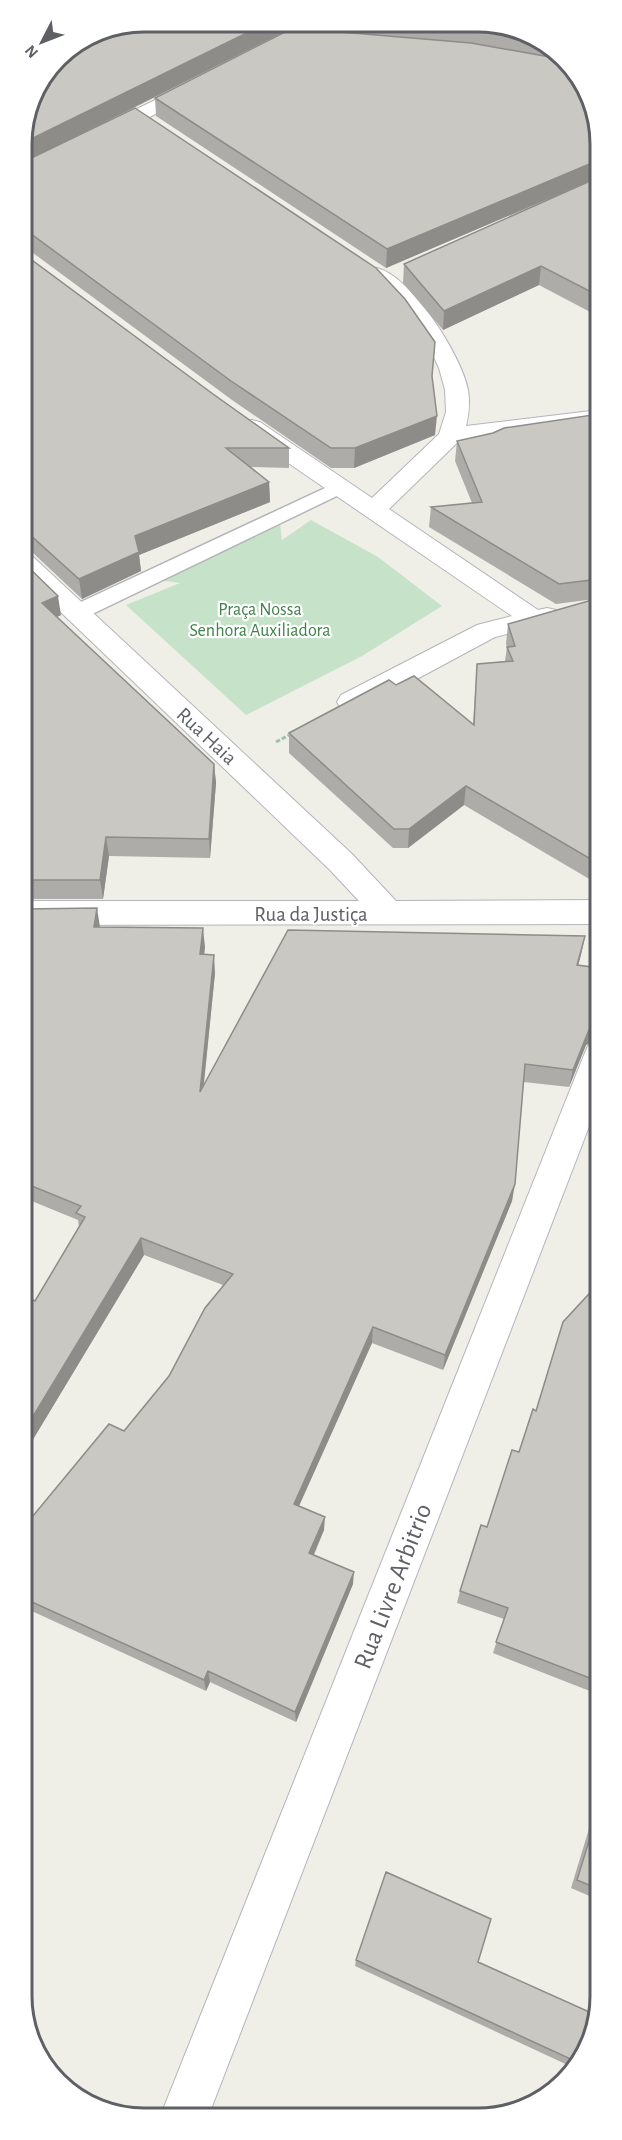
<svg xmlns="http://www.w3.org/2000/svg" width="622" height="2140" viewBox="0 0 622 2140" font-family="'Alegreya Sans',sans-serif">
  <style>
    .green { fill: #c6e3ca }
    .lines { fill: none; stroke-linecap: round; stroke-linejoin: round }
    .service-casing { stroke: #b4b5ba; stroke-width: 3 }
    .minor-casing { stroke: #b4b5ba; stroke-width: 2 }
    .path { stroke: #a0c3ae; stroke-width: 3; stroke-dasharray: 4.5 2; stroke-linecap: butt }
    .service { fill: #fff; fill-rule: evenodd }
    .minor { fill: #fff; fill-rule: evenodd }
    .wall { fill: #aeaca8 }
    .shaded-wall { fill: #8d8c88 }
    .building { fill: #cac8c3; stroke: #8d8c88; stroke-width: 1.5 }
    .labels { text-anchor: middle; stroke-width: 4.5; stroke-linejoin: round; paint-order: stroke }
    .far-park-label { font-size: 18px; fill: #40824b; stroke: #fff }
    .street-label { font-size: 21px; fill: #5e6065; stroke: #fff }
    .near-street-label { font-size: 26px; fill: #5e6065; stroke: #fff }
    .rim { fill: none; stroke: #5e6065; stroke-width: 3 }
  </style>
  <rect width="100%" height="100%" fill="#efeee7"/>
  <!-- green -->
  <path class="green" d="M311,520L378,557L442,606L362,656L246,715L126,605L180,583L157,580L280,524L282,540Z"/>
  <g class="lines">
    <!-- service casing -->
    <g class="service-casing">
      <path id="service" d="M338,482L345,484L349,488L345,492L84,618L76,620L68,618L65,613L68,608Z"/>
    </g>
    <!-- minor casing -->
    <g class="minor-casing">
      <path id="minor" d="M309,22H332L329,26L275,54H263L260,50L263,46Z
        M196,80L203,82L205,86L203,90L110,137H96L93,133L96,129Z
        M377,268C411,276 462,356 468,390C470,402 469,414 466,426L599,410V424L459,441L389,509L538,610L547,608L556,610L560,616L556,622L495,637L361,709L351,711L341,709L337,702L341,695L477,625L512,616L278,456L244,432L240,427L244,422L252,420L260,422L372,498L439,434L446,412L445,390L439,368L428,345L402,309L366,274L370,270Z
        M22,553L31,555L352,854L396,901L600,900V924L22,925V901H359L330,870L22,575Z
        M600,1042V1098L208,2117H160L584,1055L588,1046Z"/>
    </g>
    <!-- path -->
    <path class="path" d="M276,742L293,733"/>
    <!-- service -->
    <use href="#service" class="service"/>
    <!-- minor -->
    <use href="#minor" class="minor"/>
  </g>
  <!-- wall -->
  <path class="wall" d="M304,22L86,132L432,378L435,435L354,468H331L232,400L29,250L21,249V136Z
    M318,22L503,23L565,57L599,120V312L594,314L539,285L443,330L403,283L404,264L586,183L386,268L156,116L155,98L318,30Z
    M21,252L213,394L289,448V468L251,467L269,482L270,502L139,555L141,571L82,599L33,553L22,551Z
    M599,414L600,880H591L464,805L408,848H393L289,753V733L396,685L473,724L477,664L505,661L507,647L506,644L508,624L595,599L556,604L429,527L431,507L472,503L455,461L457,441Z
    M22,561L61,615L57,617L214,764L216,783L210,858L109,856L103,899H22Z
    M22,909L100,927L205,947L204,954L215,973L204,1084L585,936L578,966L586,1045L569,1087L524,1082L512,1201L443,1370L372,1343L299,1506L324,1530L314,1555L353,1584L296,1722L210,1682L206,1691L23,1607V1528L124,1431L169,1376L223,1285L144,1255L23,1456L22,1295L35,1301L79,1227L78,1220L22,1197Z
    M600,1186V1217L592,1212Z
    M600,1282V1695L493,1653L504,1619L457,1603L460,1591L536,1411Z
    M601,1801V1901L571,1888L595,1809Z
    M356,1960L478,1962L596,2015L574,2068L355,1966Z"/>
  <!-- shaded-wall -->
  <path class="shaded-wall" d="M269,22H304L21,164V144Z
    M599,160V177L386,268L387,249Z
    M541,266L539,285L443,330L444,311Z
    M599,294V312L594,314L597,295Z
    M437,416L435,435L354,468L355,448Z
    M269,482L270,502L139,555L141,571L82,599L79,579L135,536Z
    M58,596L61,615L46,622L42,603Z
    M214,764L216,783L210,858L209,839Z
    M466,786L464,805L408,848L409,829Z
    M106,837L109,856L103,899L100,880Z
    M97,908L100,927H94Z
    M203,928L205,947L202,972L200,954Z
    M585,936L581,955L573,984L577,965Z
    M214,955L215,973L201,1110L200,1092Z
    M600,1024V1041L586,1045L569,1087L573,1070L590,1027Z
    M515,1184L512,1201L443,1370L445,1355Z
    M141,1238L144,1255L23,1456V1433Z
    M373,1327L372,1343L294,1517V1504Z
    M325,1517L324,1530L309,1565V1553Z
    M354,1572L353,1584L296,1722L295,1712Z
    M208,1671L210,1682L206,1691L204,1680Z"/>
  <!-- building -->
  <path class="building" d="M143,21L269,22L21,144V136L33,90L57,57L97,30Z
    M401,23H503L534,40L476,29Z
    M293,28L471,43L567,60L599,120V160L387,249L155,98Z
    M135,108L376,268L405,299L435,342L432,376L437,416L355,448H331L231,381L27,231L21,230V163Z
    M599,177V294L597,295L541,266L444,311L404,264Z
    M21,252L213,394L289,448H226L269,482L135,536L139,552L79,579L29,534L22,532Z
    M599,414V579L559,584L431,507L482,502L457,441L493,433L504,428Z
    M22,561L58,596L42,603L214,764L209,839L106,837L100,880H22Z
    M599,598L600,861H594L466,786L409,829H394L289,733L389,680L396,685L414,676L474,725L477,664L513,661L507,647L515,646L508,624Z
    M97,908L94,927L203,928L200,954L214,955L200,1092L288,930L585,936L577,965L600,968V1024L590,1027L573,1070L525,1064L515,1184L445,1355L373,1327L294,1504L325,1517L309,1553L354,1572L295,1712L208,1671L204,1680L23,1598V1528L109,1424L124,1431L169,1376L205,1308L233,1274L141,1238L23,1433L22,1295L35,1301L85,1217L76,1213L81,1206L22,1182V909Z
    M600,1186V1198L596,1196Z
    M600,1282V1682L496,1642L508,1608L460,1591L481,1525L487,1527L512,1450L519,1452L533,1409L536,1411L563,1322Z
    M601,1802V1890L577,1880Z
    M386,1872L491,1919L478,1962L596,2015L577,2062L356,1960Z"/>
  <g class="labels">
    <!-- far-park labels -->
    <g class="far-park-label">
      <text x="260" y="615">Praça Nossa<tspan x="260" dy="21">Senhora Auxiliadora</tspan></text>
    </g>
    <!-- street labels -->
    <g class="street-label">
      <text transform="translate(207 736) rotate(43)" y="7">Rua Haia</text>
      <text x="311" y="921">Rua da Justiça</text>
    </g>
    <!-- near-street labels -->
    <g class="near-street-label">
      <text transform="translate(392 1586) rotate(-69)" y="9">Rua Livre Arbitrio</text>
    </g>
  </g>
  <!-- crop -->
  <path d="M0 0H622V2140H0ZM144 32H478A112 112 0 0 1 590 144V1996A112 112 0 0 1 478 2108H144A112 112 0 0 1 32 1996V144A112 112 0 0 1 144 32Z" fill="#fff" fill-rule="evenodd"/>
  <path class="rim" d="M144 32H478A112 112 0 0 1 590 144V1996A112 112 0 0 1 478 2108H144A112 112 0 0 1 32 1996V144A112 112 0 0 1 144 32Z"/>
  <!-- north arrow -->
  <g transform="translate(42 42) rotate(228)" stroke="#ffffff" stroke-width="4.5" paint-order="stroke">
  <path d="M0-4.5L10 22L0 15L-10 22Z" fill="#5e6065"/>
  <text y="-9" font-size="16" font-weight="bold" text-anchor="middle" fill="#5e6065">N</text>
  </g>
</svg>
